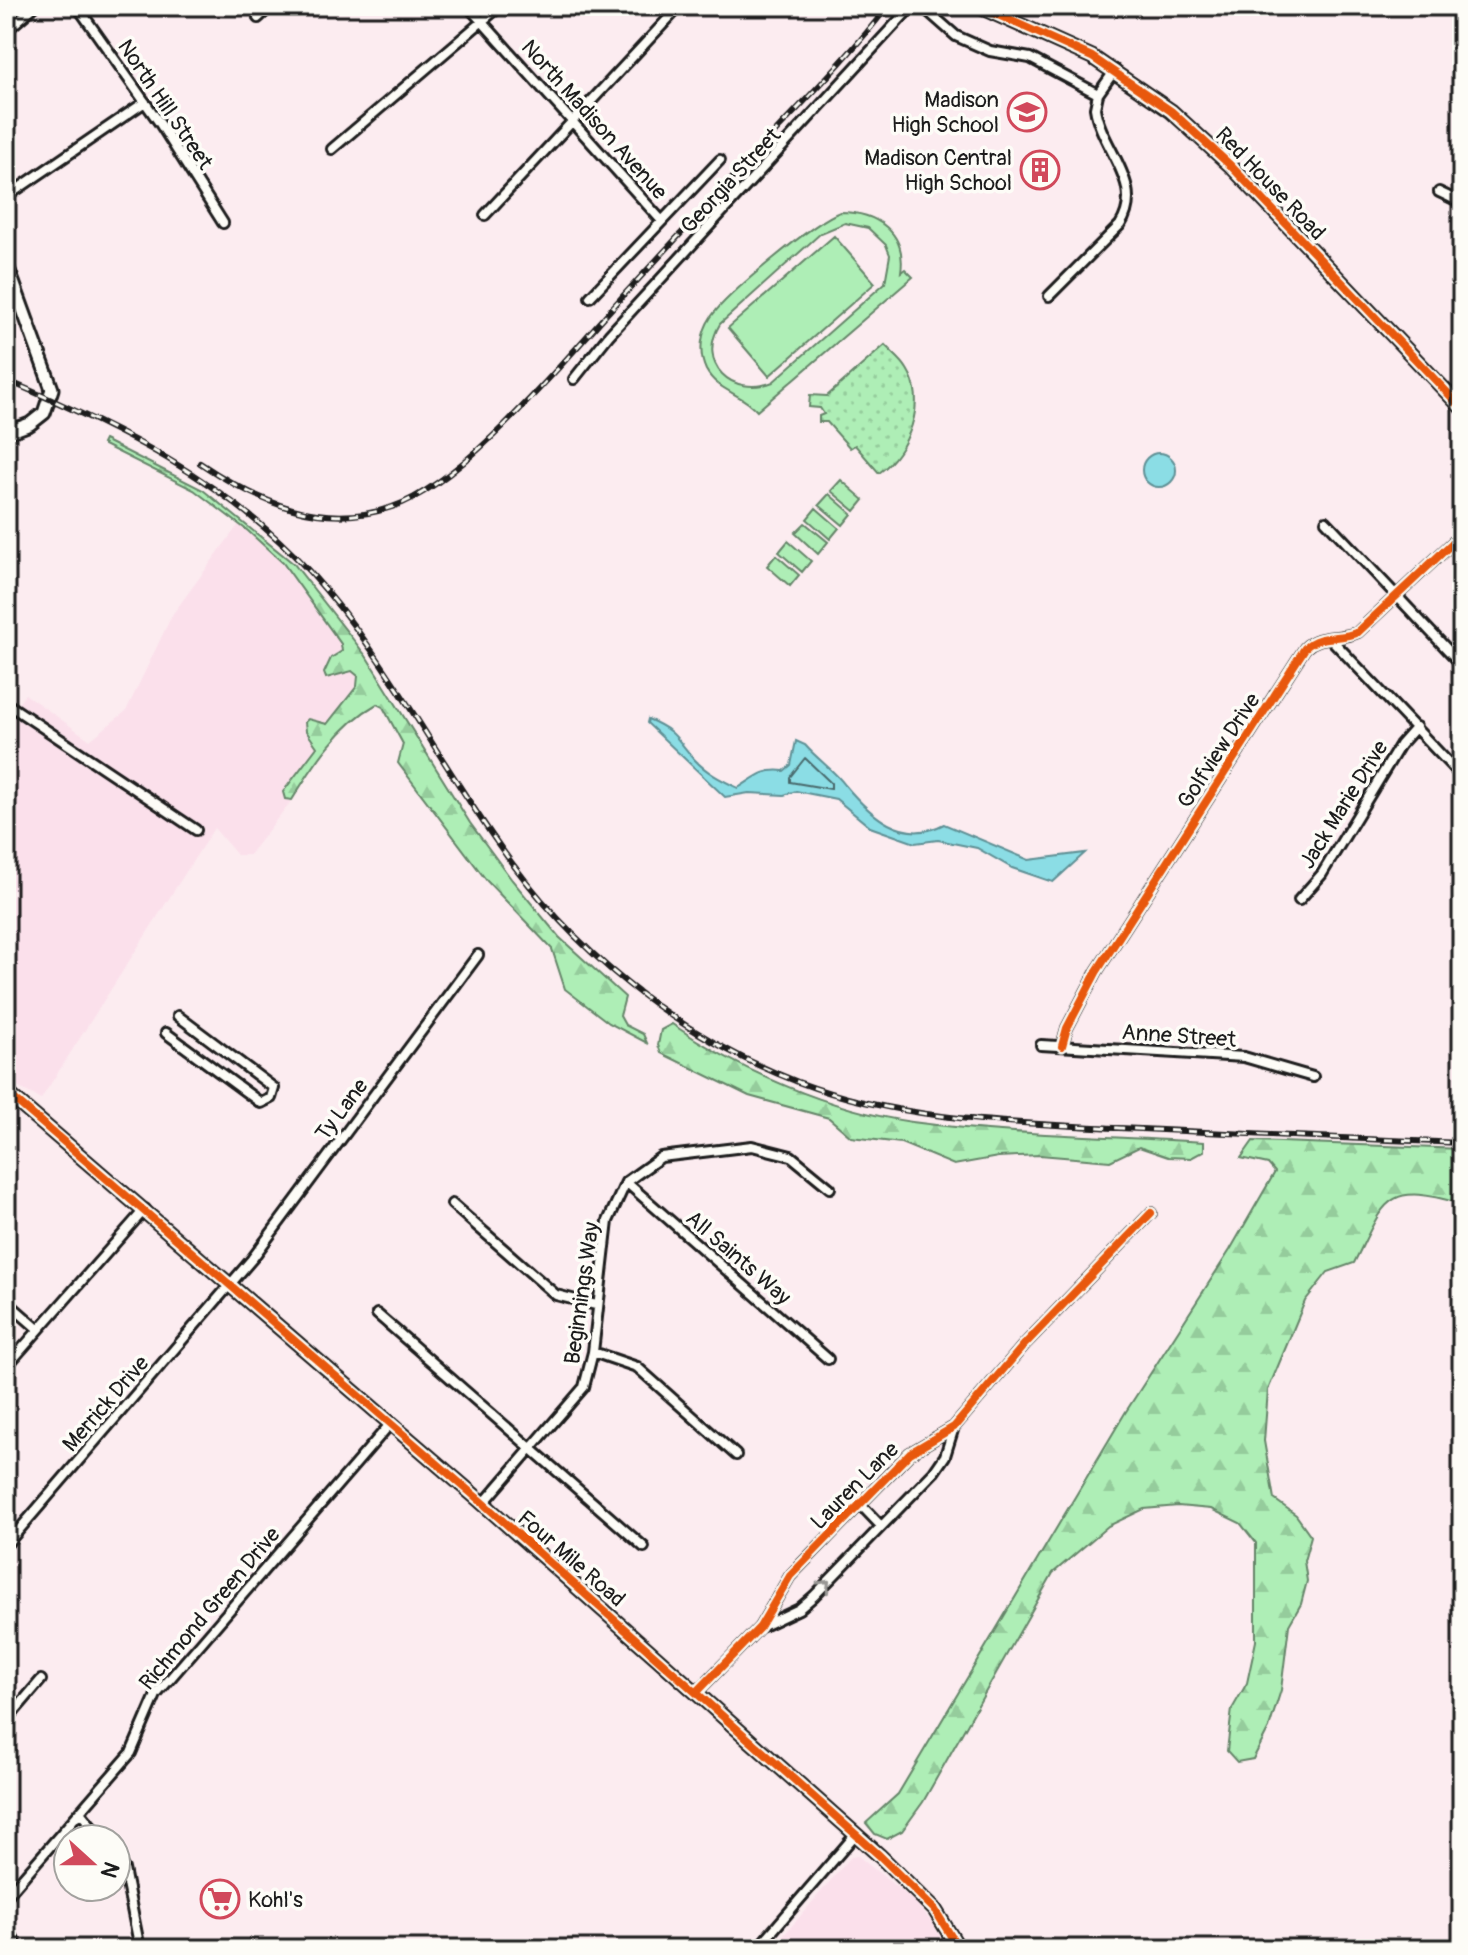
<svg xmlns="http://www.w3.org/2000/svg" width="1468" height="1955" viewBox="0 0 1468 1955" font-family="Pangolin,sans-serif">
  <style>
    .built { fill: #fbe0eb }
    .green { fill: #aeeeb6; stroke: #658569; stroke-width: 2; fill-rule: evenodd }
    .forest { fill: url(#forest-firs); stroke: #658569; stroke-width: 2 }
    .park { fill: url(#park-dots); stroke: #658569; stroke-width: 2 }
    .water { fill: #8bdde5; stroke: #5f9095; stroke-width: 2 }
    .lines { fill: none; stroke-linecap: round; stroke-linejoin: round }
    .shore { stroke: #48696c; stroke-width: 2 }
    .street-casing { stroke: #1c1c1c; stroke-width: 14 }
    .secondary-casing { stroke: #1c1c1c; stroke-width: 17 }
    .street { stroke: #fdfcf7; stroke-width: 8 }
    .secondary { stroke: #fdfcf7; stroke-width: 11 }
    .rail-casing { stroke: #1c1c1c; stroke-width: 6 }
    .rail { stroke: #fdfcf7; stroke-width: 3; stroke-dasharray: 9; stroke-linecap: butt }
    .cycleway-casing { stroke: #fdfcf7; stroke-width: 13 }
    .cycleway { stroke: #e8590c; stroke-width: 8 }
    .oneway { stroke: #989794 }
    .labels { text-anchor: middle; stroke-width: 7; stroke-linejoin: round; paint-order: stroke }
    .poi-label { font-size: 22px; fill: #1c1c1c; stroke: #fdfcf7; text-anchor: end }
    .street-label { font-size: 22px; fill: #1c1c1c; stroke: #fdfcf7 }
  </style>
  <defs>
    <pattern id="forest-firs" width="22" height="20" patternUnits="userSpaceOnUse" patternTransform="scale(2)"><rect width="22" height="20" fill="#aeeeb6"/><path d="M5 1l3.5 6h-7zM16 11l3.5 6h-7z" fill="#95cc9c"/></pattern>
    <pattern id="park-dots" width="8" height="8" patternUnits="userSpaceOnUse" patternTransform="scale(2)"><rect width="8" height="8" fill="#aeeeb6"/><path d="M2 2h.1M6 6h.1" fill="none" stroke="#95cc9c" stroke-width="1.8" stroke-linecap="round"/></pattern>
  </defs>
  <rect width="100%" height="100%" fill="#fcecf0"/>
  <filter id="ink" filterUnits="userSpaceOnUse"><feTurbulence type="fractalNoise" baseFrequency=".0125" numOctaves="2"/><feDisplacementMap in="SourceGraphic" scale="16" xChannelSelector="R" yChannelSelector="G"/><feConvolveMatrix kernelMatrix="1 2 1 2 8 2 1 2 1" color-interpolation-filters="sRGB"/></filter>
  <g filter="url(#ink)">
    <!-- built -->
    <path class="built" d="M239,524L283,563L341,644L342,651L326,677L352,671L358,676L357,686L327,724L308,719L306,731L318,747L283,792L285,799L292,800L249,855H237L214,828L41,1099L6,1081V905L16,892L6,884V722L25,694L90,740L126,711L172,615Z
      M858,1856L914,1901L934,1925L947,1949H772L851,1857Z"/>
    <!-- green -->
    <path class="green" d="M840,212C876,212 907,232 901,272L905,269L913,277L757,411C742,393 718,392 706,370C698,353 701,332 711,317C727,294 815,221 840,212ZM845,223L868,228L886,245L890,255L885,283L773,382C732,398 696,364 720,324L821,233Z
      M834,236L875,283L769,376L728,328Z
      M841,480L864,500L855,511L831,491Z
      M829,494L852,514L843,525L819,505Z
      M816,508L839,528L830,539L807,519Z
      M805,523L828,542L818,554L795,533Z
      M788,541L811,561L802,572L779,552Z
      M776,555L799,575L790,586L767,566Z"/>
    <!-- forest -->
    <path class="forest" d="M104,440L203,490L294,564L366,656L470,823L512,880L559,937L625,997L620,1016L625,1025L643,1034L647,1043L609,1023L565,989L552,949L487,881L398,763L403,744L383,707L377,704C339,725 314,764 292,800L285,799L283,792L317,747L306,731L305,722L308,719L327,724L357,686L358,676L352,671L326,678L324,673L331,658L342,651L341,644L283,563L248,531L194,490L102,444Z
      M672,1024C740,1071 829,1110 912,1122C1008,1135 1107,1136 1204,1142V1151L1191,1158L1168,1157L1139,1147L1110,1161L1040,1155L998,1157L954,1165L901,1143L851,1137L829,1118L749,1096L661,1053L658,1045L661,1030Z
      M1253,1141L1462,1149V1199L1458,1203C1384,1181 1385,1202 1354,1263L1328,1272L1305,1301L1268,1390L1264,1441L1274,1499L1296,1515L1311,1536L1304,1561L1307,1581L1301,1604L1289,1625L1281,1690L1269,1728L1253,1759L1237,1762L1227,1751L1232,1709L1247,1683L1256,1641V1543L1240,1523L1211,1509L1178,1506L1144,1509L1108,1526L1053,1573L923,1802L902,1831L887,1839L875,1834L866,1823L898,1794L1125,1413L1230,1250L1275,1172L1268,1164L1241,1158Z"/>
    <!-- park -->
    <path class="park" d="M885,345C892,353 902,360 907,369C928,402 908,452 879,473L855,445L850,448L827,422H819V416L824,414L820,408L809,407L810,395L827,396Z"/>
    <!-- water -->
    <path class="water" d="M1142 470a17 17 0 1 1 34 0a17 17 0 1 1-34 0Z
      M648,719C678,732 675,738 695,760C707,773 722,780 738,788C755,778 762,768 784,771L791,765L796,741L805,745C817,759 834,770 845,785C870,815 903,846 944,824L1029,860L1085,853L1053,882L1012,868L977,848L938,840L915,843L870,827L836,799L796,791L784,795L749,793L725,797L647,723Z"/>
    <g class="lines">
      <!-- shore -->
      <path class="shore" d="M805,758L831,783V789L790,782V777Z"/>
      <!-- street casing -->
      <g class="street-casing">
        <path id="street" d="M77,6L161,125L223,223
          M468,6L662,221
          M922,6L956,36L990,51L1030,58L1098,94
          M258,18L271,6
          M6,31L35,6
          M332,149L500,6
          M1439,192L1462,203
          M6,197L145,102
          M485,215L680,6
          M1049,296L1120,225C1146,184 1101,149 1095,108L1098,94L1115,70
          M590,297L720,160
          M574,379L609,335L912,6
          M1326,521L1462,665
          M1330,638L1462,777
          M6,703L196,830
          M1299,900L1322,874L1400,745L1416,727
          M166,1033L261,1103L271,1098L274,1088L178,1016
          M1041,1045L1244,1057L1313,1077
          M1062,1046L1067,1028L1097,971L1305,648C1320,633 1339,641 1358,632L1462,534
          M626,1182L828,1359
          M452,1204L556,1295L596,1305
          M6,1301L38,1329
          M377,1314L644,1547
          M593,1352L637,1367L736,1455
          M6,1367L145,1209
          M483,1504L584,1387L593,1352L608,1221L626,1182L661,1157L752,1146L791,1156L830,1188
          M860,1504L881,1526
          M6,1545L252,1259L478,955
          M761,1627L799,1609L814,1596L934,1472L945,1456L954,1427
          M697,1692L760,1627L790,1576L910,1453L954,1427L1024,1345L1151,1213
          M6,1721L41,1680
          M80,1812L102,1839
          M116,1857L124,1869L140,1949
          M6,1897L131,1753L156,1695L391,1423
          M6,1925L19,1949
          M757,1949L856,1834"/>
      </g>
      <!-- secondary casing -->
      <g class="secondary-casing">
        <path id="secondary" d="M978,6L1092,57L1171,111L1230,165L1462,408
          M6,263L52,389L44,413L30,424L6,433
          M6,1092L477,1498L879,1855L935,1910L959,1949"/>
      </g>
      <!-- street -->
      <use href="#street" class="street"/>
      <!-- secondary -->
      <use href="#secondary" class="secondary"/>
      <!-- rail casing -->
      <g class="rail-casing">
        <path id="rail" d="M6,380C117,427 226,480 309,571C382,651 432,749 494,838C569,948 673,1034 798,1082C901,1121 1011,1123 1119,1128C1233,1134 1348,1138 1462,1143
          M200,463C258,502 322,531 392,507C469,482 577,344 635,283C683,231 731,180 779,128C817,88 855,49 888,6"/>
      </g>
      <!-- rail -->
      <use href="#rail" class="rail"/>
      <!-- cycleway casing -->
      <g class="cycleway-casing">
        <path id="cycleway" d="M978,6L1092,57L1171,111L1230,165L1462,408
          M1062,1046L1067,1028L1097,971L1305,648C1320,633 1339,641 1358,632L1462,534
          M6,1092L477,1498L879,1855L935,1910L959,1949
          M697,1692L760,1627L790,1576L910,1453L954,1427L1024,1345L1151,1213"/>
      </g>
      <!-- cycleway -->
      <use href="#cycleway" class="cycleway"/>
    </g>
    <!-- one-way arrows -->
    <defs><path id="oneway-chevron" d="M-2-3.5L2.5 0L-2 3.5" fill="none" stroke-width="1.6" stroke-linecap="round" stroke-linejoin="round" transform="scale(2)"/></defs>
    <use class="oneway" href="#oneway-chevron" transform="translate(825 1585) rotate(-46)"/>
  </g>
  <!-- icons -->
  <defs>
    <g id="school-ring" transform="scale(2)"><circle r="9.5" fill="#fdfcf7" stroke="#d1495b" stroke-width="1.5"/><path d="M0-5L7-2L0 1L-7-2ZM-4 1L0 2.5L4 1V4Q0 6-4 4Z" fill="#d1495b"/></g>
    <g id="building-ring" transform="scale(2)"><circle r="9.5" fill="#fdfcf7" stroke="#d1495b" stroke-width="1.5"/><path d="M-4-6H4V6H1V3H-1V6H-4ZM-2.5-4.3h1.7v1.8h-1.7ZM.8-4.3h1.7v1.8H.8ZM-2.5-1h1.7V.8h-1.7ZM.8-1h1.7V.8H.8Z" fill="#d1495b"/></g>
    <g id="supermarket-ring" transform="scale(2)"><circle r="9.5" fill="#fdfcf7" stroke="#d1495b" stroke-width="1.5"/><path d="M-6-5.5h2.5l.6 2H6L4.5 2H-2.5L-4.4-4H-6ZM-1.5 3.2a1.3 1.3 0 1 0 .1 0ZM3 3.2a1.3 1.3 0 1 0 .1 0Z" fill="#d1495b"/></g>
  </defs>
  <g fill-rule="evenodd">
    <use href="#school-ring" x="1027" y="112"/>
    <use href="#building-ring" x="1040" y="170"/>
    <use href="#supermarket-ring" x="220" y="1899"/>
  </g>
  <g class="labels">
    <!-- poi labels -->
    <g class="poi-label">
      <text x="999" y="107">Madison<tspan x="999" dy="25">High School</tspan></text>
      <text x="1012" y="165">Madison Central<tspan x="1012" dy="25">High School</tspan></text>
      <text x="248" y="1907" text-anchor="start">Kohl's</text>
    </g>
    <!-- street labels -->
    <g class="street-label">
      <text transform="translate(166 104) rotate(56)" y="8">North Hill Street</text>
      <text transform="translate(595 119) rotate(48)" y="8">North Madison Avenue</text>
      <text transform="translate(730 180) rotate(-47)" y="8">Georgia Street</text>
      <text transform="translate(1271 183) rotate(46)" y="8">Red House Road</text>
      <text transform="translate(1218 750) rotate(-57)" y="8">Golfview Drive</text>
      <text transform="translate(1343 804) rotate(-58)" y="8">Jack Marie Drive</text>
      <text transform="translate(1179 1035) rotate(4)" y="8">Anne Street</text>
      <text transform="translate(341 1109) rotate(-53)" y="8">Ty Lane</text>
      <text transform="translate(739 1257) rotate(41)" y="8">All Saints Way</text>
      <text transform="translate(581 1293) rotate(-82)" y="8">Beginnings Way</text>
      <text transform="translate(105 1403) rotate(-49)" y="8">Merrick Drive</text>
      <text transform="translate(854 1485) rotate(-45)" y="8">Lauren Lane</text>
      <text transform="translate(572 1558) rotate(41)" y="8">Four Mile Road</text>
      <text transform="translate(209 1608) rotate(-50)" y="8">Richmond Green Drive</text>
    </g>
  </g>
  <!-- margin -->
  <rect width="1468" height="1955" fill="none" stroke="#fdfcf7" stroke-width="32"/>
  <rect x="16" y="16" width="1436" height="1923" fill="none" stroke="#1c1c1c" stroke-width="3" filter="url(#ink)"/>
  <!-- north arrow -->
  <g transform="translate(92 1863) rotate(111)"><circle r="38" fill="#fdfcf7" stroke="#a3a29f" stroke-width="2"/>
  <path d="M0-6L14 30L0 20L-14 30Z" fill="#d1495b"/>
  <text y="-12" font-size="22" font-weight="bold" text-anchor="middle" fill="#1c1c1c">N</text>
  </g>
</svg>
